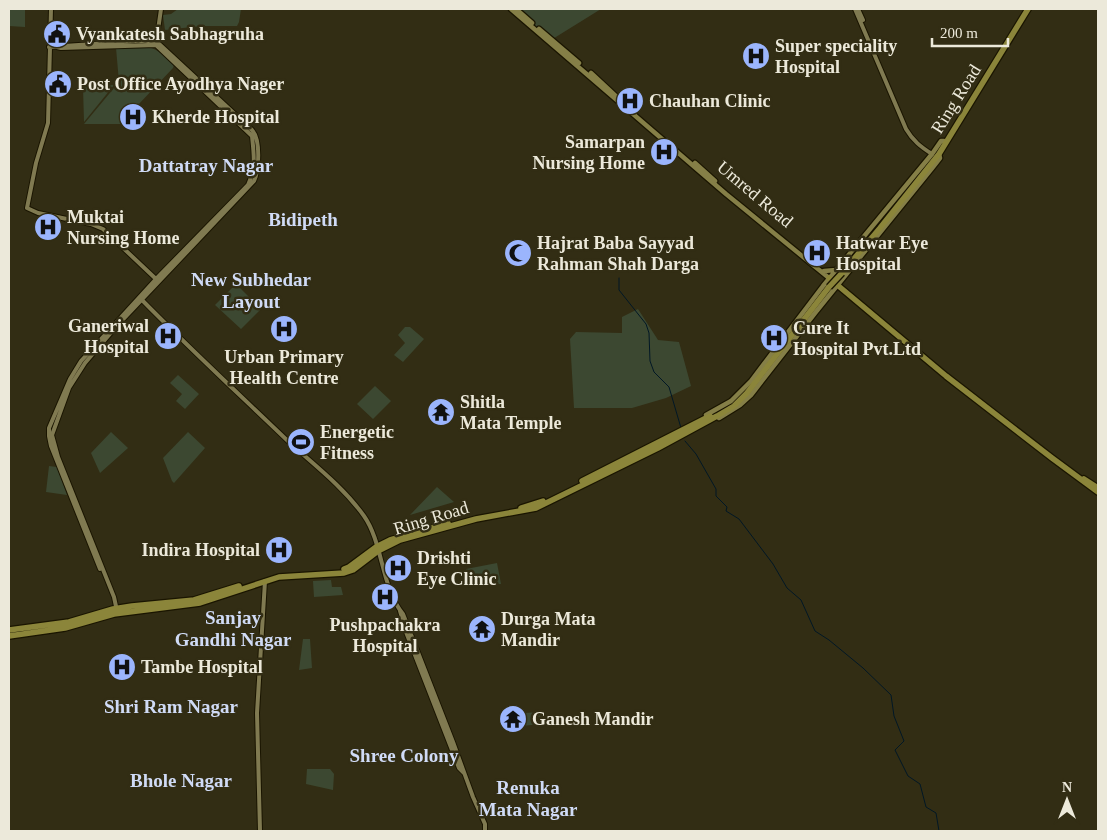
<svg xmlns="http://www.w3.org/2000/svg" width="1107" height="840" viewBox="0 0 1107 840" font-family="Georgia,serif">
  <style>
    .green { fill: #3c4831 }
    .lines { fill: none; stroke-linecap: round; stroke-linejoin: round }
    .stream { stroke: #011725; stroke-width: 1 }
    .secondary-casing { stroke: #1a1500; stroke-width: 6 }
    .primary-casing { stroke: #1a1500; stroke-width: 7 }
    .highway-casing { stroke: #1a1500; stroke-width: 8 }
    .secondary { stroke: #807a51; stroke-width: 4 }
    .primary { stroke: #857f47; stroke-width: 4.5 }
    .highway { stroke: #8b853a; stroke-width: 5.5 }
    .highway-bridge-casing { stroke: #1a1500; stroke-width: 8; stroke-linecap: butt }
    .highway-bridge { stroke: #8b853a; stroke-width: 5.5 }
    .labels { text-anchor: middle; stroke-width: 5; stroke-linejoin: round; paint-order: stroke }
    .poi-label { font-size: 18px; font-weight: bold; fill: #ece9da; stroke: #322d14; text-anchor: start }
    .street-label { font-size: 18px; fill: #ece9da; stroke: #322d14 }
    .neighbourhood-label { font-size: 19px; font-weight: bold; fill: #d0dbf6; stroke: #322d14 }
  </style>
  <rect width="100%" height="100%" fill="#322d14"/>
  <!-- green -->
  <path class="green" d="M9,9H25V27L9,26Z
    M178,9H241L239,22L237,26H201L165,30L163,15L171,14Z
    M516,9H601L551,40Z
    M145,46C157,49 166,55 174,65L173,68L120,124H84L119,82L116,48Z
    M114,85L84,122L83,87Z
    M236,284L261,309L241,329L215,305Z
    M638,309L658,340L679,342L691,386L666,398L632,408H574L570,339L576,332L622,333V317Z
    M405,327H410L424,339L403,362L394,355L405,343L398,335Z
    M178,375L199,394L185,409L176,401L182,394L170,383Z
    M375,386L391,401L373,419L357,404Z
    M111,432L128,448L100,473L91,453Z
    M188,432L205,448L174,483L172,481L163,458Z
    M49,466L57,467L67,495L46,492Z
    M437,487L454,502L410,515L435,489Z
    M497,563L501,584H471L466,569Z
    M331,580L332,587H341L343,595L314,597L313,581Z
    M303,639H310L312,668L299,670Z
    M540,712L541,724L512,727L509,714Z
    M307,769H330L334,774L333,790L306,784Z"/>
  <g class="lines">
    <!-- stream -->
    <path class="stream" d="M619,278V290L646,324L649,333L650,361L654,372L669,387L681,428
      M685,441L696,454L716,489V496L727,507L726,511L739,519L773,564L787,588L801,600L815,631L829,640L863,668L891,695L894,716L904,741L895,750L908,776L920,784L926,807L936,813L939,831"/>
    <!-- secondary casing -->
    <g class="secondary-casing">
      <path id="secondary" d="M51,9L48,123L36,163L27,208L38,213L91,224L103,229L156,279
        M855,9L906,129C913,141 921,147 932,154
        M858,9L863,20
        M156,44L161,9
        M49,47L138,41L157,42L252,130C261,140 259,170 254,181L115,328L85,363L69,388L52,435L58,457L114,597L117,611
        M57,47L61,48L156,45L252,136C254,155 256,167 248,185L156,279L81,361L70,379L49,428V436L51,446L100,569
        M141,299C190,349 241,396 291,444C317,467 344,488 364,516C383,543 381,587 403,614L453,742L473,797L485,824V831
        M400,611L406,632L459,768L464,773
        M260,831L257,713L265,581"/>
    </g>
    <!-- primary casing -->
    <g class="primary-casing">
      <path id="primary" d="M511,9L726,194L829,278
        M516,9L532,23
        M539,29L579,63
        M591,73L620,100
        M695,163L715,181
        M824,271L836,270
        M706,415L731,401L751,381L823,286L932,154L941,141H944
        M719,418L740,405L751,395L815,313L933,167L940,158L939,154"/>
    </g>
    <!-- highway casing -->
    <g class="highway-casing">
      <path id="highway" d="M842,273L880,228L939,154L1028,9
        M829,278L946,376L1052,458L1098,492
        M1084,479L1098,488
        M582,481L710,416
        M521,508L543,501
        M344,569L349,567L376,547L390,540L448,523
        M9,630L69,622L113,609L132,606L194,600L239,586
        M9,636L65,628L114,614L200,603L279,577L344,573L353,570L378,551L400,540L476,519L536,508L658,448L717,416L734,406L747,393L829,287"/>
    </g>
    <!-- secondary -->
    <use href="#secondary" class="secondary"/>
    <!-- primary -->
    <use href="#primary" class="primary"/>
    <!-- highway -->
    <use href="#highway" class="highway"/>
    <!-- highway-bridge casing -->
    <g class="highway-bridge-casing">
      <path id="highway-bridge" d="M829,287L842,273"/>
    </g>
    <!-- highway-bridge -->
    <use href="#highway-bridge" class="highway-bridge"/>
  </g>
  <!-- icons -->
  <defs>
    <g id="civic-disc" transform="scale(1.4375)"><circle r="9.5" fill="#9bb5fd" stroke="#322d14"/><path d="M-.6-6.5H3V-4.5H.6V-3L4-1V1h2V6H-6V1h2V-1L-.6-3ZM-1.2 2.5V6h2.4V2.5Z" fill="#111"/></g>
    <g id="hospital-disc" transform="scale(1.4375)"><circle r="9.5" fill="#9bb5fd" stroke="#322d14"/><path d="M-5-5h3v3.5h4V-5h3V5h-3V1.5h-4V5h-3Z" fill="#111"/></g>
    <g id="mosque-disc" transform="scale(1.4375)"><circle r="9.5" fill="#9bb5fd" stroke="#322d14"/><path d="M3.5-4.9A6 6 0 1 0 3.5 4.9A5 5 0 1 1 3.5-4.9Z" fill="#111"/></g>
    <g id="temple-disc" transform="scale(1.4375)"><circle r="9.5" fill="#9bb5fd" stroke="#322d14"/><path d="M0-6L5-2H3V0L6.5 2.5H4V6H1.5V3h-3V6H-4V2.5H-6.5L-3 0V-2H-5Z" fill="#111"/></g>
    <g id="stadium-disc" transform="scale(1.4375)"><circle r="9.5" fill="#9bb5fd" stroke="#322d14"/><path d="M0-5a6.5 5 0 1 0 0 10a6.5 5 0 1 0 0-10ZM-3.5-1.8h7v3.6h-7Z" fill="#111"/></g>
  </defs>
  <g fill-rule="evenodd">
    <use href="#civic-disc" x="57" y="34"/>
    <use href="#hospital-disc" x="756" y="56"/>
    <use href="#civic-disc" x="58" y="84"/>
    <use href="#hospital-disc" x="630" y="101"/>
    <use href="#hospital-disc" x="133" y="117"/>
    <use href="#hospital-disc" x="664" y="152"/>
    <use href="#hospital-disc" x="48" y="227"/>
    <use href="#mosque-disc" x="518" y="253"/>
    <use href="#hospital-disc" x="817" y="253"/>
    <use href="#hospital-disc" x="284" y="329"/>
    <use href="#hospital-disc" x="168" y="336"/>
    <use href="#hospital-disc" x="774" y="338"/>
    <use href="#temple-disc" x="441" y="412"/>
    <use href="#stadium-disc" x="301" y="442"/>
    <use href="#hospital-disc" x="279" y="550"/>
    <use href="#hospital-disc" x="398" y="568"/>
    <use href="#hospital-disc" x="385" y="597"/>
    <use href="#temple-disc" x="482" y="629"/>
    <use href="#hospital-disc" x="122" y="667"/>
    <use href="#temple-disc" x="513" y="719"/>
  </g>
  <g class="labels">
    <!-- poi labels -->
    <g class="poi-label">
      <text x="76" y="40">Vyankatesh Sabhagruha</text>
      <text x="775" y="52">Super speciality<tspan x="775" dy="21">Hospital</tspan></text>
      <text x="77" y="90">Post Office Ayodhya Nager</text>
      <text x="649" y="107">Chauhan Clinic</text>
      <text x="152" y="123">Kherde Hospital</text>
      <text x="645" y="148" text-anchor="end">Samarpan<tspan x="645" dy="21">Nursing Home</tspan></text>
      <text x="67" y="223">Muktai<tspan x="67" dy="21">Nursing Home</tspan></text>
      <text x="537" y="249">Hajrat Baba Sayyad<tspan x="537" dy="21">Rahman Shah Darga</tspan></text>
      <text x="836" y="249">Hatwar Eye<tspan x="836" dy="21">Hospital</tspan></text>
      <text x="149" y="332" text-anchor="end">Ganeriwal<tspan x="149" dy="21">Hospital</tspan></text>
      <text x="793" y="334">Cure It<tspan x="793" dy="21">Hospital Pvt.Ltd</tspan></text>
      <text x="284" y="363" text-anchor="middle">Urban Primary<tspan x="284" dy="21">Health Centre</tspan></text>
      <text x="460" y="408">Shitla<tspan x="460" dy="21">Mata Temple</tspan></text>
      <text x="320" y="438">Energetic<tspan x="320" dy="21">Fitness</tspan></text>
      <text x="260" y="556" text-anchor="end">Indira Hospital</text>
      <text x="417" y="564">Drishti<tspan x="417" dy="21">Eye Clinic</tspan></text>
      <text x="501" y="625">Durga Mata<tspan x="501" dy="21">Mandir</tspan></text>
      <text x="385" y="631" text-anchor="middle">Pushpachakra<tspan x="385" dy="21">Hospital</tspan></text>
      <text x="141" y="673">Tambe Hospital</text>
      <text x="532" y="725">Ganesh Mandir</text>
    </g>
    <!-- street labels -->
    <g class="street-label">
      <text transform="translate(956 99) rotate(-58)" y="6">Ring Road</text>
      <text transform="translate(755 194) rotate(40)" y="6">Umred Road</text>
      <text transform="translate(431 518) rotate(-17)" y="6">Ring Road</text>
    </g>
    <!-- neighbourhood labels -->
    <g class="neighbourhood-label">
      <text x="206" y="172">Dattatray Nagar</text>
      <text x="303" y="226">Bidipeth</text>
      <text x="251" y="286">New Subhedar<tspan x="251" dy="22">Layout</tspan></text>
      <text x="233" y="624">Sanjay<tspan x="233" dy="22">Gandhi Nagar</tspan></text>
      <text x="171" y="713">Shri Ram Nagar</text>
      <text x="404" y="762">Shree Colony</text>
      <text x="181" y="787">Bhole Nagar</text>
      <text x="528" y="794">Renuka<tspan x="528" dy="22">Mata Nagar</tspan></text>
    </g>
  </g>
  <!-- border -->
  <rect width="1107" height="840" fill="none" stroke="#ece9da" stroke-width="20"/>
  <!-- north arrow -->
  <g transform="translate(1067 800)" stroke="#322d14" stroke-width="4" paint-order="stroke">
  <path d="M0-4L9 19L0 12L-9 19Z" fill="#ece9da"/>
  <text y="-8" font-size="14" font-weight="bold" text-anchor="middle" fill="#ece9da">N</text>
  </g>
  <!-- scale -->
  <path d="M932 38v8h76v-8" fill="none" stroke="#ece9da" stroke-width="2.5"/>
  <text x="940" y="38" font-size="15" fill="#ece9da" stroke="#322d14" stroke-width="4" paint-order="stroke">200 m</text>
</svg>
